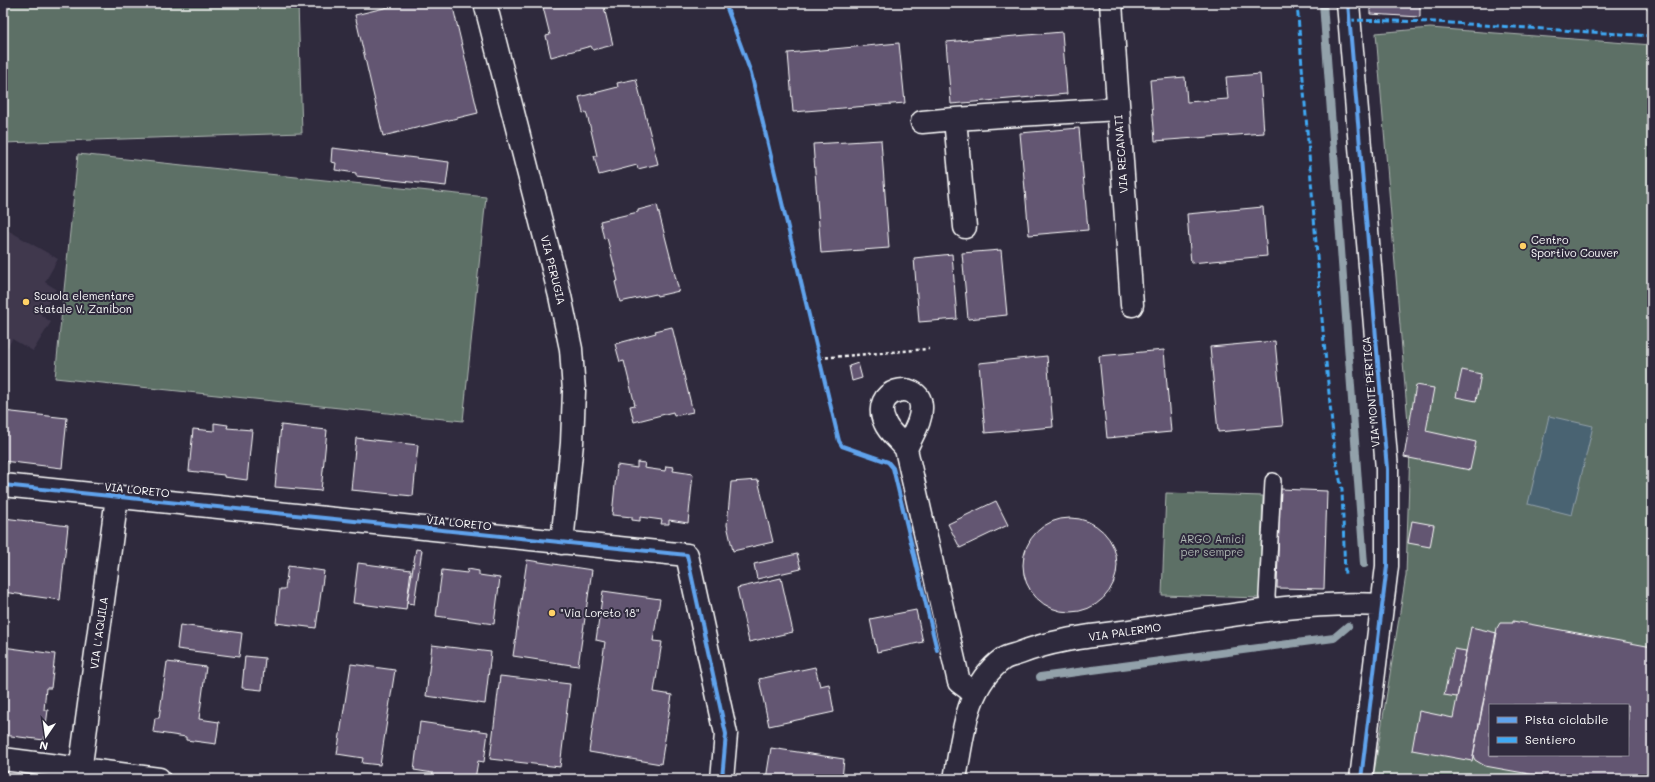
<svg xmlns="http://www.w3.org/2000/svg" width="1655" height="782" viewBox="0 0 1655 782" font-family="Mali,sans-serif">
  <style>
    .built { fill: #3f374d }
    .green { fill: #5d6f66; stroke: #aeb7b2; fill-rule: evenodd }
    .water { fill: #4a6372; stroke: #92a1aa }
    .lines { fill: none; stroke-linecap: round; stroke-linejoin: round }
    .stream { stroke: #92a1aa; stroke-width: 8 }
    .building { fill: #645672; stroke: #fff; fill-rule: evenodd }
    .service-casing { stroke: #fff; stroke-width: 18 }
    .minor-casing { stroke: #fff; stroke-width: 25 }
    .path { stroke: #fff; stroke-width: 2.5; stroke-dasharray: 3 3; stroke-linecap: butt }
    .service { stroke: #2f2a3d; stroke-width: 15 }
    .minor { stroke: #2f2a3d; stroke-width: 22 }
    .quiet { stroke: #3fa9f5; stroke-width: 3; stroke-dasharray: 6 3; stroke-linecap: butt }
    .cycleway-casing { stroke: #2f2a3d; stroke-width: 6 }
    .cycleway { stroke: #60a3ed; stroke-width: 4 }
    .poi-dot { fill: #ffd166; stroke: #2f2a3d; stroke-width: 1.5 }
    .labels { text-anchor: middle; stroke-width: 4; stroke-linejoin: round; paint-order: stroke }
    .street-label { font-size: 11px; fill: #fff; stroke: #2f2a3d }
    .poi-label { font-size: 11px; fill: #fff; stroke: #2f2a3d; text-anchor: start }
    .park-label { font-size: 11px; fill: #aeb7b2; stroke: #2f2a3d }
  </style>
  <rect width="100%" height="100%" fill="#2f2a3d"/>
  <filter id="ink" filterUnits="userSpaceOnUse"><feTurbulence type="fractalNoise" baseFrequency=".025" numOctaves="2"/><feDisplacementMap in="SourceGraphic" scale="8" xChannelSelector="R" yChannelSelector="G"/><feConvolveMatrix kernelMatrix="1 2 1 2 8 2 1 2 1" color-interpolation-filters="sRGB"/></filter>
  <g filter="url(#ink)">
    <!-- built -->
    <path class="built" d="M4,228L58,259L45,282L56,289L41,315L51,322L33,351L12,339L8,347L3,345Z"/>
    <!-- green -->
    <path class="green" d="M3,3H298L302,133L3,143Z
      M1430,28L1652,45V779H1373L1406,575L1410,447L1376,33ZM1490,705H1628V755H1490Z
      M78,154L486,197L463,421L55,378Z
      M1166,493L1263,496L1259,598L1162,595Z"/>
    <!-- water -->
    <path class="water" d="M1549,416L1593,426L1572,515L1528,504Z"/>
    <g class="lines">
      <!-- stream -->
      <path class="stream" d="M1323,3L1364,564
        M1040,677L1334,638L1348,626"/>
    </g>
    <!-- building -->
    <path class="building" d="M405,3H452L478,113L383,136L355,15Z
      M542,3H603L613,45L593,50L591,46L551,57L546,36L550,35Z
      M752,3H784L752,6Z
      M1370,3H1420V17L1370,14Z
      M1062,32L1067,94L951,104L946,42Z
      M899,43L905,103L793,112L788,53Z
      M1260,74L1264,133L1155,141L1150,80L1185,77L1187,102L1228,99L1226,77Z
      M636,79L658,164L638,169L637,165L599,175L594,156H597L590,126L586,112L583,113L579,97L618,87L617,83Z
      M1079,128L1088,230L1029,235L1020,133Z
      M881,140L889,248L821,253L813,144Z
      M332,148L449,162L446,186L356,176V173L335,170L336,163L331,162Z
      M657,205L679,291L657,296L656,294L620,302L615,282L618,281L612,257L607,238L604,239L600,221L638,212V210Z
      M1263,207L1267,256L1191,263L1187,214Z
      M1001,250L1007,315L968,319L962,253Z
      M952,254L957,319L919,322L914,258Z
      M672,327L693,412L674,416L673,412L634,422L630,406L635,405L624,361L620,362L615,344L656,333L655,331Z
      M1275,341L1283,426L1218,432L1210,347Z
      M1164,350L1171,432L1107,438L1099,356Z
      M1047,356L1053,427L985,433L979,363Z
      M858,363L862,378L852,381L849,366Z
      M1462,370L1481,374L1476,401L1456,397Z
      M1416,385L1434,388L1426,431L1476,442L1470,470L1404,457Z
      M3,411L67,418L62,468L3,461Z
      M214,423L228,425L227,428L252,430L247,480L224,477V475L189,471L193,429L214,431Z
      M281,425L327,430L321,491L275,487Z
      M356,438L418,445L413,496L351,490Z
      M637,462L645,463L644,468L665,471L666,466L674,467L673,471L693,474L688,523L669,520V524H661L662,520L640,517V521L632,520V517L612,515L617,465L637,468Z
      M758,480L773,542L733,551L727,525L731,482Z
      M1280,489L1327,491L1324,589L1277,588Z
      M996,501L1008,525L960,548L948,524Z
      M1023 565a47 47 0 1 1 94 0a47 47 0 1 1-94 0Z
      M4,518L68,526L60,600L3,592Z
      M1412,521L1434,525L1430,547L1408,543Z
      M416,549L422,550L414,604L407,603Z
      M797,554L801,569L757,579L754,564Z
      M527,560L592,570L578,666L513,656Z
      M358,563L411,570L406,610L353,603Z
      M288,566L324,571L316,628L276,623L280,589H285Z
      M468,569L479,571V575L500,578L494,624L436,616L442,570L467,573Z
      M781,578L793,632L749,642L737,588Z
      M603,591L660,599L653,641L662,642L654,692L672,695L661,764L589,752L605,642L596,640Z
      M916,610L923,642L877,652L870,619Z
      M1513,621L1652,647V779H1557L1485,766L1475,760L1473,756L1497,628L1500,623H1513ZM1490,705H1628V755H1490Z
      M180,625L242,633L239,657L177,649Z
      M1471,627L1497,633L1472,761L1412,750L1419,711L1453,718Z
      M432,645L491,652L485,704L426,696Z
      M3,647L55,654L51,688H46L44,710H48L44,740L3,735Z
      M1454,649L1466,651L1457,697L1444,695Z
      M245,656L265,658L262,690L242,688Z
      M167,662L206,667L199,719L219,722L216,744L186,740V737L153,732L155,718H159Z
      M351,664L395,670L380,765L362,763L363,758L337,754Z
      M815,667L820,686L829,684L834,712L769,726L759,679Z
      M500,676L570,684L560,767L490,759Z
      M420,722L488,732L484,762L478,761L475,779H432L433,773L414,770Z
      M771,748L844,759L842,779H766Z"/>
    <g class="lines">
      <!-- service casing -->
      <g class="service-casing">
        <path id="service" d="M1269,610L1267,596L1273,481"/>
      </g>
      <!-- minor casing -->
      <g class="minor-casing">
        <path id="minor" d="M485,3L560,296L571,349L574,391L572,443L562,543
          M1111,3L1132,305
          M1348,3L1387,469V566L1361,779
          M922,122L955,119
          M965,227L955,119L1118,109
          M906,449C912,434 922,422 921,406C919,378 869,389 885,423C889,433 900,440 906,449L959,682L974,693
          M3,485L687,555L726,734L722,779
          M3,759L159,779
          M79,779L117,497
          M955,779C963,737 965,686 1003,659C1008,656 1015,655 1020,653C1055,639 1093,636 1130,631C1213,619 1298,600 1382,605"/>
      </g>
      <!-- path -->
      <path class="path" d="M820,358L929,349"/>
      <!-- service -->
      <use href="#service" class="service"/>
      <!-- minor -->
      <use href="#minor" class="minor"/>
      <!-- quiet -->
      <path class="quiet" d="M1297,3L1323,331L1335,456L1342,489L1345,576
        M1349,20L1436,22L1652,36"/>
      <!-- cycleway casing -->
      <g class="cycleway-casing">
        <path id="cycleway" d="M725,3L751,73L839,441L842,446L888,462L893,468L937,650
          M1348,3L1387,469V566L1361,779
          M3,485L687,555L726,734L722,779"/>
      </g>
      <!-- cycleway -->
      <use href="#cycleway" class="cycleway"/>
    </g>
  </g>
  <!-- markers -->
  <g class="poi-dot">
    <circle cx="1523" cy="246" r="4"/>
    <circle cx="26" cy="302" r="4"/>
    <circle cx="552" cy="613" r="4"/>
  </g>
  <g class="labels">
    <!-- street labels -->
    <g class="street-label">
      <text transform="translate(1121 154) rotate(-94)" y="4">VIA RECANATI</text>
      <text transform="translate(553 270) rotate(76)" y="4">VIA PERUGIA</text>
      <text transform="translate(1371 392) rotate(-95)" y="4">VIA MONTE PERTICA</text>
      <text transform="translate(137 490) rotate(6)" y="4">VIA LORETO</text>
      <text transform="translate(459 523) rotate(6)" y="4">VIA LORETO</text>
      <text transform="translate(1125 632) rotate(-8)" y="4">VIA PALERMO</text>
      <text transform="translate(99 633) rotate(-82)" y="4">VIA L'AQUILA</text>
    </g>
    <!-- poi labels -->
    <g class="poi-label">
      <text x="1531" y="244">Centro<tspan x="1531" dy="13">Sportivo Couver</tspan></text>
      <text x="34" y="300">Scuola elementare<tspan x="34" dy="13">statale V. Zanibon</tspan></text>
      <text x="560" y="617">"Via Loreto 18"</text>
    </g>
    <!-- park labels -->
    <g class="park-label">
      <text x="1212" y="543">ARGO Amici<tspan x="1212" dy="13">per sempre</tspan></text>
    </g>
  </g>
  <!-- margin -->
  <rect width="1655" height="782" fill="none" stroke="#2f2a3d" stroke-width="16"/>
  <rect x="8" y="8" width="1639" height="766" fill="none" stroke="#fff" stroke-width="1.5" filter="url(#ink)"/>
  <!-- legend -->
  <rect x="1489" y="704" width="140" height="52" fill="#2f2a3d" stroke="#827f8b"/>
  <rect x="1497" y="717" width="20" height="6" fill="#60a3ed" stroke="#827f8b"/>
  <text x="1525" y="724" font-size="12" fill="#ffffff">Pista ciclabile</text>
  <rect x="1497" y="737" width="20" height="6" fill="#3fa9f5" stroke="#827f8b"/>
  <text x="1525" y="744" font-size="12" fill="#ffffff">Sentiero</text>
  <!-- north arrow -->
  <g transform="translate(46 736) rotate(193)" stroke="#2f2a3d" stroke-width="3" paint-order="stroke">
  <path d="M0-3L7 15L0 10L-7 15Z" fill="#ffffff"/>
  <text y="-6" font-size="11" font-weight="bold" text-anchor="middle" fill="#ffffff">N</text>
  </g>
</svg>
